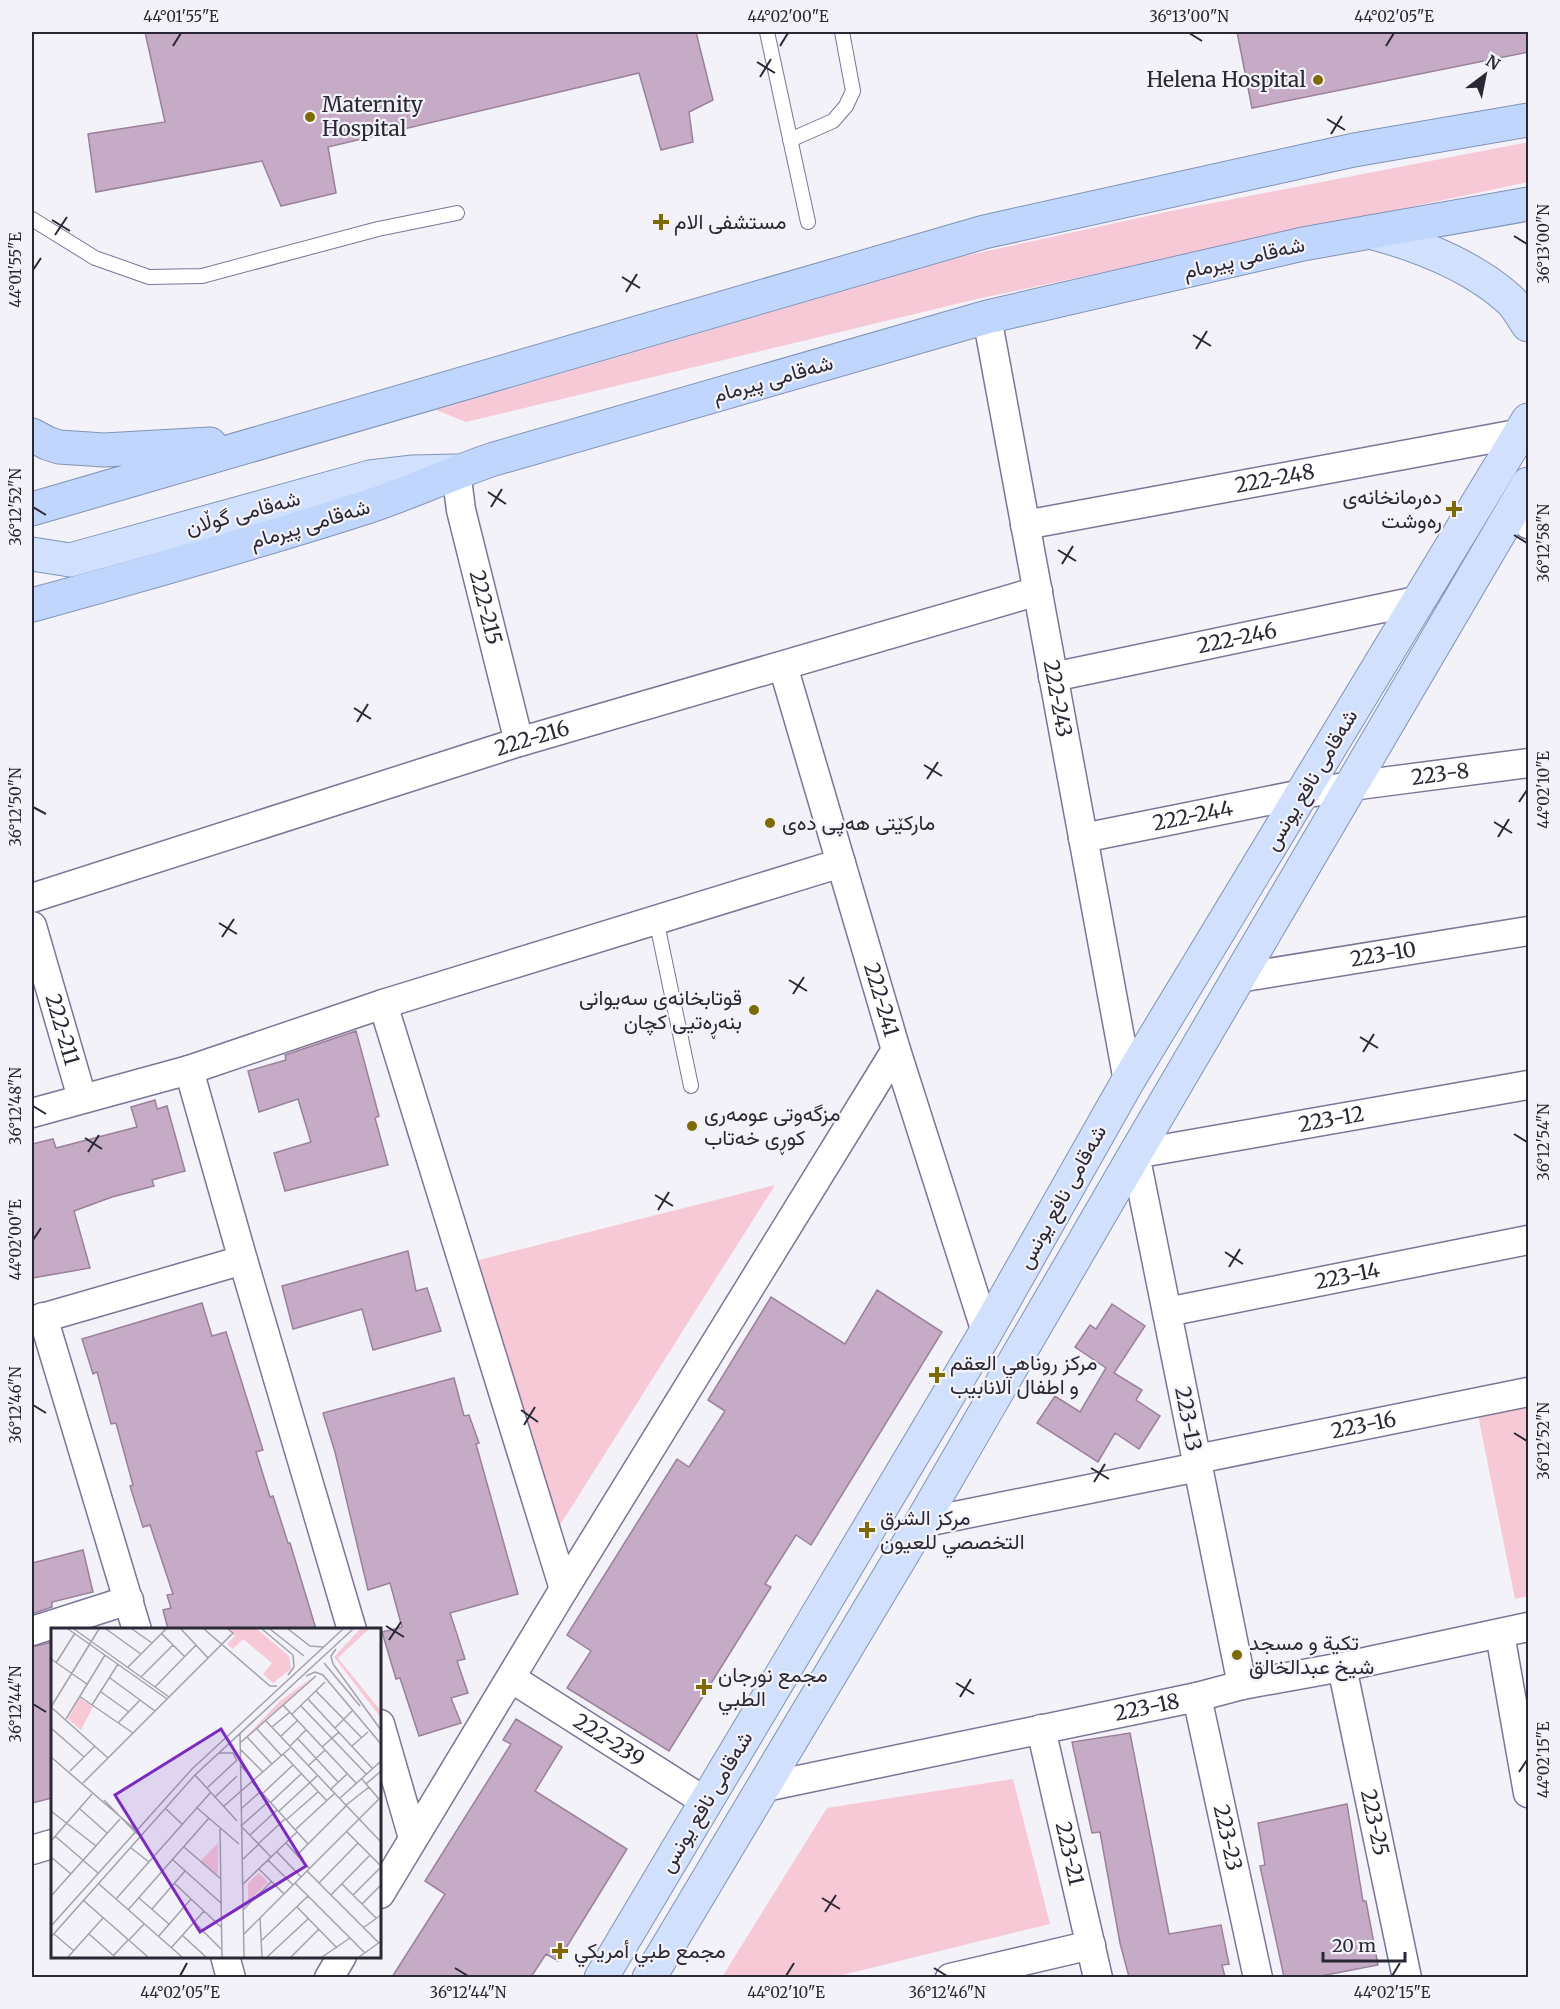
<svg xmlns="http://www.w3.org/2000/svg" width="1560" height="2009" viewBox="0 0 1560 2009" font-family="Merriweather,Vazirmatn,serif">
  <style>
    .green { fill: #f7c9d7 }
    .building { fill: #c6abc6; stroke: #9b809b; stroke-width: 1.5 }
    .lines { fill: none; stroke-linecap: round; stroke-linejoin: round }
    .service-casing { stroke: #7c7596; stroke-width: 16 }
    .minor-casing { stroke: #7c7596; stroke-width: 31 }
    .primary-casing { stroke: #8293b6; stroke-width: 35 }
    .trunk-casing { stroke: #8293b6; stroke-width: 35 }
    .service { stroke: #fff; stroke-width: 14 }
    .minor { stroke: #fff; stroke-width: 28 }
    .primary { stroke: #d0e0fd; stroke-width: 33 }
    .trunk { stroke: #c0d6fc; stroke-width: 33 }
    .ticks { fill: none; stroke: #2b2836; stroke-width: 2 }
    .poi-dot { fill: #7d6a03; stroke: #f3f2f9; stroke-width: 2 }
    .labels { text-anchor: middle; stroke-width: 4.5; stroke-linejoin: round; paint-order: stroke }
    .poi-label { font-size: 21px; fill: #2b2836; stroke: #f3f2f9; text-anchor: start }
    .street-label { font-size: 21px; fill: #2b2836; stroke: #f3f2f9 }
    .inset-road { fill: none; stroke: #a3a1ab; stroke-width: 1.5 }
    .view { fill: #7b2cbf; fill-opacity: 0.15; stroke: #7b2cbf; stroke-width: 3 }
    .inset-edge { fill: none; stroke: #2b2836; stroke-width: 3 }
    .neatline { fill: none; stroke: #2b2836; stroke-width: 2 }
    .ticks-label { font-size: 15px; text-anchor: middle; fill: #2b2836 }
  </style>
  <rect width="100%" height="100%" fill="#f3f2f9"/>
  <!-- green -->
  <path class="green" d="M1528,142V182L977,299L466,422L436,410L960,257L1161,213Z
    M775,1185L548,1544L459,1265Z
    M1528,1403V1596L1515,1599L1478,1415Z
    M1013,1779L1050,1924L834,1977H722L827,1808Z"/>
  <!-- building -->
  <path class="building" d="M145,32H696L713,100L689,112L693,142L661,150L639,73L328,147L336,193L281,206L262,161L96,192L88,134L165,122Z
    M1237,32H1528V52L1252,108Z
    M356,1031L379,1116L375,1118L388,1165L285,1191L274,1153L311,1142L298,1099L259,1112L248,1071L286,1060L285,1055Z
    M155,1100L157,1109L167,1106L185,1171L152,1180L154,1186L112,1197L74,1211L90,1268L32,1278V1144L53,1139L56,1148L137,1127L131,1107Z
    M408,1251L416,1291L427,1288L441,1331L373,1350L362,1309L293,1329L282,1286Z
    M877,1290L942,1332L811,1545L796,1535L765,1584L771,1587L669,1751L567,1688L591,1651L567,1635L677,1459L689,1467L725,1411L708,1400L771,1297L845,1344Z
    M202,1303L212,1336L226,1332L263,1450L256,1452L270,1497L273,1496L288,1543H290L316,1629H168L163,1610L171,1608L167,1595L173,1594L150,1525L143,1527L130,1486L133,1485L116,1423L111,1424L97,1372L93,1374L82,1339Z
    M1112,1304L1145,1326L1114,1373L1142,1390L1136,1400L1160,1416L1139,1449L1115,1433L1098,1462L1037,1423L1055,1396L1080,1412L1106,1368L1075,1347L1090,1325L1096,1329Z
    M454,1378L464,1416L469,1415L479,1443L476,1444L518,1594L450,1613L465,1659L457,1661L468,1693L451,1698L461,1723L419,1736L400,1678L396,1679L382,1632L402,1627L390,1583L368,1590L335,1452L323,1413Z
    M83,1550L93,1592L52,1602V1607L32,1614V1563Z
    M52,1642V1798L32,1803V1647Z
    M516,1719L562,1747L535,1791L627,1849L558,1961L546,1954L531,1977H392L445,1894L425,1881L511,1744L503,1740Z
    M1130,1733L1169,1934L1221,1925L1229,1964L1222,1965L1225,1977H1129L1120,1943L1100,1832L1092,1833L1072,1742Z
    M1347,1804L1363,1901H1366L1378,1965L1316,1977H1284L1260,1866L1265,1865L1258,1823Z"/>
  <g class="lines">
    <!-- service casing -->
    <g class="service-casing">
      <path id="service" d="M767,32L808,222
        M790,140L833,121L846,106L853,91L842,32
        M32,219L95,258L149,277L202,276L378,229L457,213
        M656,919L691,1086"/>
    </g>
    <!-- minor casing -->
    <g class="minor-casing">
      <g id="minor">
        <path id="s1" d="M987,317L1128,1081"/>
        <path id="s2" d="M456,471L461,510L519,742"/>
        <path d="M1522,495L1528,524"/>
        <path id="s3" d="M1025,525L1522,433"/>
        <path id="s4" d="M783,666L896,1050L986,1332"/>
        <path id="s5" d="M1053,677L1421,600"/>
        <path id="s6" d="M1083,838L1302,794L1351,786L1528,763"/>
        <path id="s7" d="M32,898L519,742L1038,591"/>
        <path id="s8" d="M32,926L82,1098"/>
        <path id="s9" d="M1238,978L1528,931"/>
        <path d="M383,1004L564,1589"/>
        <path d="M189,1070L243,1260L352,1630"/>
        <path d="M32,1113L189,1070L383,1004L841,863"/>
        <path id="s10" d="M1167,1312L1528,1240"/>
        <path d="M43,1317L137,1630"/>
        <path d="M32,1321L243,1260"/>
        <path id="s11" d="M1197,1459L1528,1392"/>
        <path d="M921,1523L1198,1467"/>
        <path d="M32,1631L129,1600"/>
        <path d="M1500,1634L1528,1793"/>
        <path id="s12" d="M1342,1667L1407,1978"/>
        <path id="s13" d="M511,1678L706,1802"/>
        <path id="s14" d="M1242,1685L1135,1154L1528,1085"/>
        <path id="s15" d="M1197,1697L1258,1978"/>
        <path d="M380,1724L413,1838"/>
        <path id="s16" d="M1041,1729L1098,1978"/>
        <path id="s17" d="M765,1787L1197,1697L1242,1685L1342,1667L1528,1627"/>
        <path d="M32,1850L52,1844"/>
        <path d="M380,1894L564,1589L896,1050"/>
        <path d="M225,1956L231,1978"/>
        <path d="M329,1978L342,1956"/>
        <path d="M950,1978L1091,1945"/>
      </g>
    </g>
    <!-- primary casing -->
    <g class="primary-casing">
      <path id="primary" d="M1370,232C1419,245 1471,265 1509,299C1517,306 1522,317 1528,325
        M32,554L70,560L370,477L413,472L456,471
        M601,1978L986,1332L1128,1081L1528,420
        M649,1978L921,1523L1135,1154L1528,484"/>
    </g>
    <!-- trunk casing -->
    <g class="trunk-casing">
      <path id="trunk" d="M32,435L47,443L59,447L104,450L210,444
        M32,509L984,232L1354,150L1528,120
        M32,605C145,574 258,542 370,506C412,492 452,473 494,459L987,317L1303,244L1528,204"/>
    </g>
    <!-- service -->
    <use href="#service" class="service"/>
    <!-- minor -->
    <use href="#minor" class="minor"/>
    <!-- primary -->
    <use href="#primary" class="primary"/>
    <!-- trunk -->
    <use href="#trunk" class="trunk"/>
  </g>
  <!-- ticks -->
  <path class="ticks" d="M1189,33L1202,41M173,46L181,33M780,46L788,33M1386,46L1394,33M757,62L775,73M760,77L771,59M1327,119L1345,130M1331,134L1342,116M52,220L70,231M55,235L67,217M1514,236L1527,244M33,270L41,258M622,277L640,288M626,292L637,274M1193,335L1211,346M1196,349L1207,331M488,492L506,504M33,507L46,515M491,507L502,489M1514,535L1527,543M1058,550L1076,561M1062,564L1073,546M354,708L371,719M357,722L368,704M924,765L942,776M927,779L938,762M1519,802L1527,790M33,807L46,814M1494,822L1512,833M1498,837L1509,819M219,923L237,934M222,937L234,919M789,980L807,991M793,994L804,977M1360,1037L1378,1048M1363,1052L1374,1034M33,1106L46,1114M1514,1134L1527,1142M85,1138L102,1149M88,1152L99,1135M655,1195L673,1206M658,1210L669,1192M33,1240L41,1228M1225,1252L1243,1264M1229,1267L1240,1249M33,1405L46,1413M521,1410L538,1422M524,1425L535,1407M1514,1433L1527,1441M1091,1468L1109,1479M1094,1482L1105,1464M386,1626L404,1637M389,1640L401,1622M956,1683L974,1694M960,1697L971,1679M33,1704L46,1712M1519,1772L1527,1760M822,1898L840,1909M825,1912L836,1895M455,1968L468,1976M934,1968L947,1976M180,1976L187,1963M786,1976L794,1963M1392,1976L1400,1963"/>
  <!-- markers -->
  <g class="poi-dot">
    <circle cx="1318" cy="80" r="6"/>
    <circle cx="310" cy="117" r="6"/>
    <path d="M658 213h6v6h6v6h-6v6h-6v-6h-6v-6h6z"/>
    <path d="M1451 500h6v6h6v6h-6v6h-6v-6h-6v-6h6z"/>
    <circle cx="770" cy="823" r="6"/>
    <circle cx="754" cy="1010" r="6"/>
    <circle cx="692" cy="1126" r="6"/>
    <path d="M934 1366h6v6h6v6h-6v6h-6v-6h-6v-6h6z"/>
    <path d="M864 1521h6v6h6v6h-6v6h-6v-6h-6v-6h6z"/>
    <circle cx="1237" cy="1655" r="6"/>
    <path d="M701 1678h6v6h6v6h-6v6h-6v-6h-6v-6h6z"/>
    <path d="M557 1942h6v6h6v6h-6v6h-6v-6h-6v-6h6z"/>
  </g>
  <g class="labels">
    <!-- poi labels -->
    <g class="poi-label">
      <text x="1306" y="87" text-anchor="end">Helena Hospital</text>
      <text x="322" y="112">Maternity<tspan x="322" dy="24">Hospital</tspan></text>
      <text x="674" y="229">مستشفى الام</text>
      <text x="1442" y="504" text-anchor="end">دەرمانخانەی<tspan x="1442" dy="24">رەوشت</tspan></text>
      <text x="782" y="830">مارکێتی هەپی دەی</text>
      <text x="742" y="1005" text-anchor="end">قوتابخانەی سەیوانی<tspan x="742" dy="24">بنەڕەتیی کچان</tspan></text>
      <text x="704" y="1121">مزگەوتی عومەری<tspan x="704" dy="24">کوڕی خەتاب</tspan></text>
      <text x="950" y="1370">مركز روناهي العقم<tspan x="950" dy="24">و اطفال الانابيب</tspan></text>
      <text x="880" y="1525">مركز الشرق<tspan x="880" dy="24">التخصصي للعيون</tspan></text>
      <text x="1249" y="1650">تكية و مسجد<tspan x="1249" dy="24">شيخ عبدالخالق</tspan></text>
      <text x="718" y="1682">مجمع نورجان<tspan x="718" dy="24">الطبي</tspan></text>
      <text x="574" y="1958">مجمع طبي أمریکي</text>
    </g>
    <!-- street labels -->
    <g class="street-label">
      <text transform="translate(1244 258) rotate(-13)" y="7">شەقامی پیرمام</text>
      <text transform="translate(773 379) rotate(-16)" y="7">شەقامی پیرمام</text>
      <text dy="7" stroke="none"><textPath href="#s3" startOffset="254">222-248</textPath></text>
      <text transform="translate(243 513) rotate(-15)" y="7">شەقامی گوڵان</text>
      <text transform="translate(310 524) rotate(-17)" y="7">شەقامی پیرمام</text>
      <text dy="7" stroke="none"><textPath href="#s2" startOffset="140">222-215</textPath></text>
      <text dy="7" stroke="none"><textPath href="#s5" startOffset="188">222-246</textPath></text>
      <text dy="7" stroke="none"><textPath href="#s1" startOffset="388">222-243</textPath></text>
      <text dy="7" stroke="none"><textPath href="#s7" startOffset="525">222-216</textPath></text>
      <text dy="7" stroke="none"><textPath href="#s6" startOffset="363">223-8</textPath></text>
      <text transform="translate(1311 780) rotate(-59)" y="7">شەقامی نافع یونس</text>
      <text dy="7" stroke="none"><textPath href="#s6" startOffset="112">222-244</textPath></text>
      <text dy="7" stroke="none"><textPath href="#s9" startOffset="147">223-10</textPath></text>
      <text dy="7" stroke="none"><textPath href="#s4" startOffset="348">222-241</textPath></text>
      <text dy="7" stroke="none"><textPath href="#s8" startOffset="108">222-211</textPath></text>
      <text dy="7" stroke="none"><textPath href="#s14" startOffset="741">223-12</textPath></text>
      <text transform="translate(1062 1197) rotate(-61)" y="7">شەقامی نافع یونس</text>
      <text dy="7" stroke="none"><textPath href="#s10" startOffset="184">223-14</textPath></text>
      <text transform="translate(1188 1419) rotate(79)" y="7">223-13</text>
      <text dy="7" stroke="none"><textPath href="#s11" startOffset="170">223-16</textPath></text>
      <text dy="7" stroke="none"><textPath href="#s17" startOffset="390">223-18</textPath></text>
      <text dy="7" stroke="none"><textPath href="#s13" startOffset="116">222-239</textPath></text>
      <text transform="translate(706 1802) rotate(-59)" y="7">شەقامی نافع یونس</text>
      <text dy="7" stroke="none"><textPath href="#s12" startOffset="159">223-25</textPath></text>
      <text dy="7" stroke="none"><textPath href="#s15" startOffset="144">223-23</textPath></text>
      <text dy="7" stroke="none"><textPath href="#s16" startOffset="128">223-21</textPath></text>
    </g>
  </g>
  <!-- overview -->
  <g transform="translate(51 1628)">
    <rect width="330" height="330" fill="#f3f2f9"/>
    <path d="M177,1H206L238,28L240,41L222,55L212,46L221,35L192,11L182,21L176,16L184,8ZM309,1H318L287,30L330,83V90L283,29ZM266,46L191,113L229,73ZM29,70L42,79L30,102L17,91ZM167,215V249L149,234ZM208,245L217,254L197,274V255Z" fill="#f7c9d7"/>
    <path class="inset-road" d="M17,1L116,71M23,1L118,69M55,1L90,26M81,1L101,15M130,1L157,30M153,1L219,58H226M211,1L242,27L243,39L237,47M219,1L253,28M237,1L259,18L272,19M110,5L134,29M285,21L280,28L282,36L330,102M0,31L36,56M5,35L24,5M273,35L309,78M77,39L115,1M255,48L264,44L272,47L330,116M90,49L122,17M59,50L104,83M104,59L145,17M265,63L310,109M50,64L78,84M28,68L82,105M257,71L321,140M41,77L67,36M232,77L305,155M250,78L315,146M0,79L48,1M0,79L57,130M241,86L274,54M15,91L54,27M215,93L330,214M67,95L89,72M221,99L239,84M0,100L33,129M284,100L301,83M206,101L230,127M189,106L193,329M230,108L247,92M196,109L221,136M247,111L287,154M189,115L265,48M239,118L255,102M301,118L317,104M271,119L288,104M189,121L212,144M168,125H182L186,133M232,126L276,173M0,129L87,204M189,137L203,152M257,138L274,122M19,143L44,118M144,147L186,193M310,150L328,171M201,154L257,216M32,155L182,5L177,1M315,156L330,143M156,160L186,132M279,162L296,146M211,166L242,137M164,169L186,148M288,171L330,133M53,172L86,206M218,173L190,198L220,229M219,175L250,146M173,178L239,120M294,178L318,159M145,179L188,216M29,181L56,205M115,181L131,196M190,181L209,164M0,183L45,218M227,184L266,148M235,192L267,164M169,201L171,329M244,202L283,166M295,203L330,238M199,207L226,182M4,208L47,245M0,213L41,166M235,215L258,240M207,216L234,191M133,219L170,251M80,220L98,234M226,224L250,249M246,227L295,178M0,229L20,246M122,232L170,275M191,232L208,216M217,232L242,257M208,241L233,266M256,243L328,315M123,255L170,299M244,255L314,325M268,255L307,215M48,256L131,329M192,256L246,204M291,256L325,290M280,267L319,227M302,267L330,239M0,268L69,191M88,270L119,297M65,271L160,164M32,272L97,329M311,276L330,257M246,279L286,320M101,281L134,243M77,282L158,190M192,282L221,253M209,290L211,329M143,294L170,321M0,298L141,141L292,1M312,300L330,287M3,306L23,323M38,306L64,329M193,306L330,169M131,307L155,329M0,309L144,147L302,1M107,309L140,271M78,312L93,296M210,313L257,268M120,320L153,283M62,328L77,312M17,329L52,290M216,329L257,291M240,329L268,301M271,329L299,310M308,329L329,314"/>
    <path class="view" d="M170,101L255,238L149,304L64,167Z"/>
    <rect width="330" height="330" class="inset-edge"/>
  </g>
  <!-- border -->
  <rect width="1560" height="2009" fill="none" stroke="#f3f2f9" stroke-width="66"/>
  <!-- north arrow -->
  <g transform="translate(1485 75) rotate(32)" stroke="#f3f2f9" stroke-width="4.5" paint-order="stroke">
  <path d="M0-4.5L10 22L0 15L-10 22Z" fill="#2b2836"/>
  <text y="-9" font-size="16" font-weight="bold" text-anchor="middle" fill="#2b2836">N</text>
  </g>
  <!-- scale -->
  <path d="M1323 1952v9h82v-9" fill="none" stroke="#2b2836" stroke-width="3"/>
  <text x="1332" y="1952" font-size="18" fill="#2b2836" stroke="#f3f2f9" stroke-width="4.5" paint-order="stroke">20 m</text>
  <rect x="33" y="33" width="1494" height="1943" class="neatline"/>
  <g class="ticks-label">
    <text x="181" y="22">44°01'55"E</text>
    <text x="788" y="22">44°02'00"E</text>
    <text x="1189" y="22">36°13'00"N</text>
    <text x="1394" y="22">44°02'05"E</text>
    <text transform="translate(1544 244) rotate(-90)" y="5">36°13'00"N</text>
    <text transform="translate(16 270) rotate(-90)" y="5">44°01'55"E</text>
    <text transform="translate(16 507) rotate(-90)" y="5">36°12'52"N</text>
    <text transform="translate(1544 543) rotate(-90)" y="5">36°12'58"N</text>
    <text transform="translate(1544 790) rotate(-90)" y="5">44°02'10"E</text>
    <text transform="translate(16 807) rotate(-90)" y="5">36°12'50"N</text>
    <text transform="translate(16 1106) rotate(-90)" y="5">36°12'48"N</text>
    <text transform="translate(1544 1142) rotate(-90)" y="5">36°12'54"N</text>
    <text transform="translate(16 1240) rotate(-90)" y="5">44°02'00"E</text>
    <text transform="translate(16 1405) rotate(-90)" y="5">36°12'46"N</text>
    <text transform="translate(1544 1441) rotate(-90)" y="5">36°12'52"N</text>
    <text transform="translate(16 1704) rotate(-90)" y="5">36°12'44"N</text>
    <text transform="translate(1544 1760) rotate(-90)" y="5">44°02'15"E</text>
    <text x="180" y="1998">44°02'05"E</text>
    <text x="468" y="1998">36°12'44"N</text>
    <text x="786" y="1998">44°02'10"E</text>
    <text x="947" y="1998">36°12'46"N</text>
    <text x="1392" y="1998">44°02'15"E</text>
  </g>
</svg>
